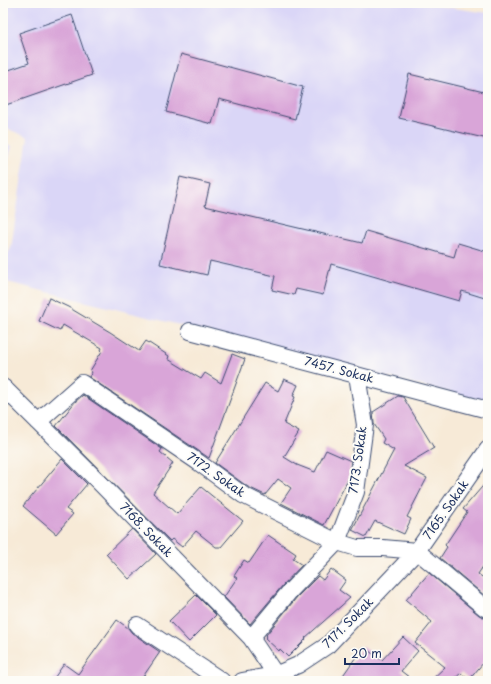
<svg xmlns="http://www.w3.org/2000/svg" width="491" height="684" viewBox="0 0 491 684" font-family="'Playpen Sans',sans-serif">
  <style>
    .built { fill: #dad6f7 }
    .building { fill: #d9a5d8 }
    .lines { fill: none; stroke-linecap: round; stroke-linejoin: round }
    .minor-casing { stroke: #3c4b70; stroke-width: 18 }
    .minor { stroke: #fff; stroke-width: 16 }
    .labels { text-anchor: middle; stroke-width: 4; stroke-linejoin: round; paint-order: stroke }
    .street-label { font-size: 12px; fill: #1b2f5e; stroke: #fdfcf7 }
  </style>
  <rect width="100%" height="100%" fill="#fdfcf7"/>
  <filter id="ink" filterUnits="userSpaceOnUse"><feTurbulence type="fractalNoise" baseFrequency=".025" numOctaves="2"/><feDisplacementMap in="SourceGraphic" scale="8" xChannelSelector="R" yChannelSelector="G"/><feConvolveMatrix kernelMatrix="1 2 1 2 8 2 1 2 1" color-interpolation-filters="sRGB"/></filter>
  <filter id="wash" filterUnits="userSpaceOnUse"><feTurbulence type="fractalNoise" baseFrequency=".012" numOctaves="4" result="noise"/><feDisplacementMap in="SourceGraphic" scale="16" xChannelSelector="R" yChannelSelector="G"/><feGaussianBlur stdDeviation="0.9" result="paint"/><feColorMatrix in="noise" values="0 0 0 0 0 0 0 0 0 0 0 0 0 0 0 0 0 1.4 0 .05"/><feComposite in="paint" operator="in"/></filter>
  <g filter="url(#wash)">
    <rect width="100%" height="100%" fill="#f7ead7"/>
    <!-- built -->
    <path class="built" d="M3,3H419L488,13V402L3,281V262L11,248L28,137L3,127Z
      M3,144L12,146L3,179Z"/>
    <g id="blocks">
      <!-- building -->
      <path class="building" d="M72,15L92,75L3,106V72L29,63L19,33Z
        M181,54L303,87L295,119L219,99L212,124L166,112Z
        M409,74L488,93V139L399,118Z
        M180,177L210,184L205,206L362,243L366,231L454,257L458,243L488,252V299L462,291L459,301L331,264L323,295L296,289L294,295L272,290L275,276L210,261L207,275L160,264Z
        M49,298L68,307L110,332L139,351L146,341L169,356L168,359L201,379L205,373L221,383L232,354L245,359L209,458L89,377L92,372L90,371L102,351L101,350L102,348L63,325L60,331L39,321Z
        M284,379L298,385L293,396L295,397L284,424L299,432L284,457L297,465L315,472L326,450L351,461L348,480L324,525L281,503L291,488L278,479L265,495L248,487L215,463L265,383L278,391Z
        M83,395L162,449L160,452L173,463L153,493L177,514L201,487L243,521L221,547H216L196,531L182,547L172,539L170,541L56,426L75,402Z
        M398,396L403,397L434,448L404,466L427,478L407,517L411,519L404,534L375,521L366,537L352,530L394,450L382,443L384,439L374,424L373,412Z
        M62,459L87,484L66,509L73,514L56,534L23,506Z
        M488,480V559L478,574L488,581V596H485L440,558L447,547L445,545L467,512L463,509Z
        M132,529L156,554L129,579L106,554Z
        M268,535L296,554L293,559L302,565L283,585L250,624L224,597L237,578L234,576L244,560L249,563Z
        M331,569L346,580L339,590L350,598L305,638L306,639L288,657L280,649L279,651L265,638L267,636L266,635L297,597L318,576L323,580Z
        M429,573L479,615L483,617H488V657L469,680L461,673L452,681H430L445,667L415,643L432,622L406,600Z
        M196,595L216,615L189,642L169,621Z
        M117,620L128,628L132,633L160,652L140,681H52L64,664L78,674Z
        M403,637L418,651L401,671L414,681H339L363,647L382,660Z"/>
    </g>
  </g>
  <g filter="url(#ink)">
    <use href="#blocks" fill-opacity="0" stroke="#3c4b70" stroke-width="1"/>
    <g class="lines">
      <!-- minor casing -->
      <g class="minor-casing">
        <path id="minor" d="M190,331L488,410
          M3,387L101,484L251,638L280,681
          M38,422L82,383L198,462L243,495L337,542L357,548H383L417,551
          M417,551L485,608L488,605
          M137,625L222,681
          M251,638L290,591L337,542L356,492L365,425L357,375
          M242,681L275,675L298,665L328,645L417,551L488,449"/>
      </g>
      <!-- minor -->
      <use href="#minor" class="minor"/>
    </g>
  </g>
  <g class="labels">
    <!-- street labels -->
    <g class="street-label">
      <text transform="translate(339 370) rotate(15)" y="4">7457. Sokak</text>
      <text transform="translate(358 460) rotate(-82)" y="4">7173. Sokak</text>
      <text transform="translate(216 475) rotate(35)" y="4">7172. Sokak</text>
      <text transform="translate(446 510) rotate(-55)" y="4">7165. Sokak</text>
      <text transform="translate(146 530) rotate(46)" y="4">7168. Sokak</text>
      <text transform="translate(348 623) rotate(-45)" y="4">7171. Sokak</text>
    </g>
  </g>
  <!-- margin -->
  <rect width="491" height="684" fill="none" stroke="#fdfcf7" stroke-width="16"/>
  <!-- scale -->
  <path d="M345 658v6h54v-6" fill="none" stroke="#1b2f5e" stroke-width="2"/>
  <text x="351" y="658" font-size="12" fill="#1b2f5e" stroke="#fdfcf7" stroke-width="3" paint-order="stroke">20 m</text>
</svg>
